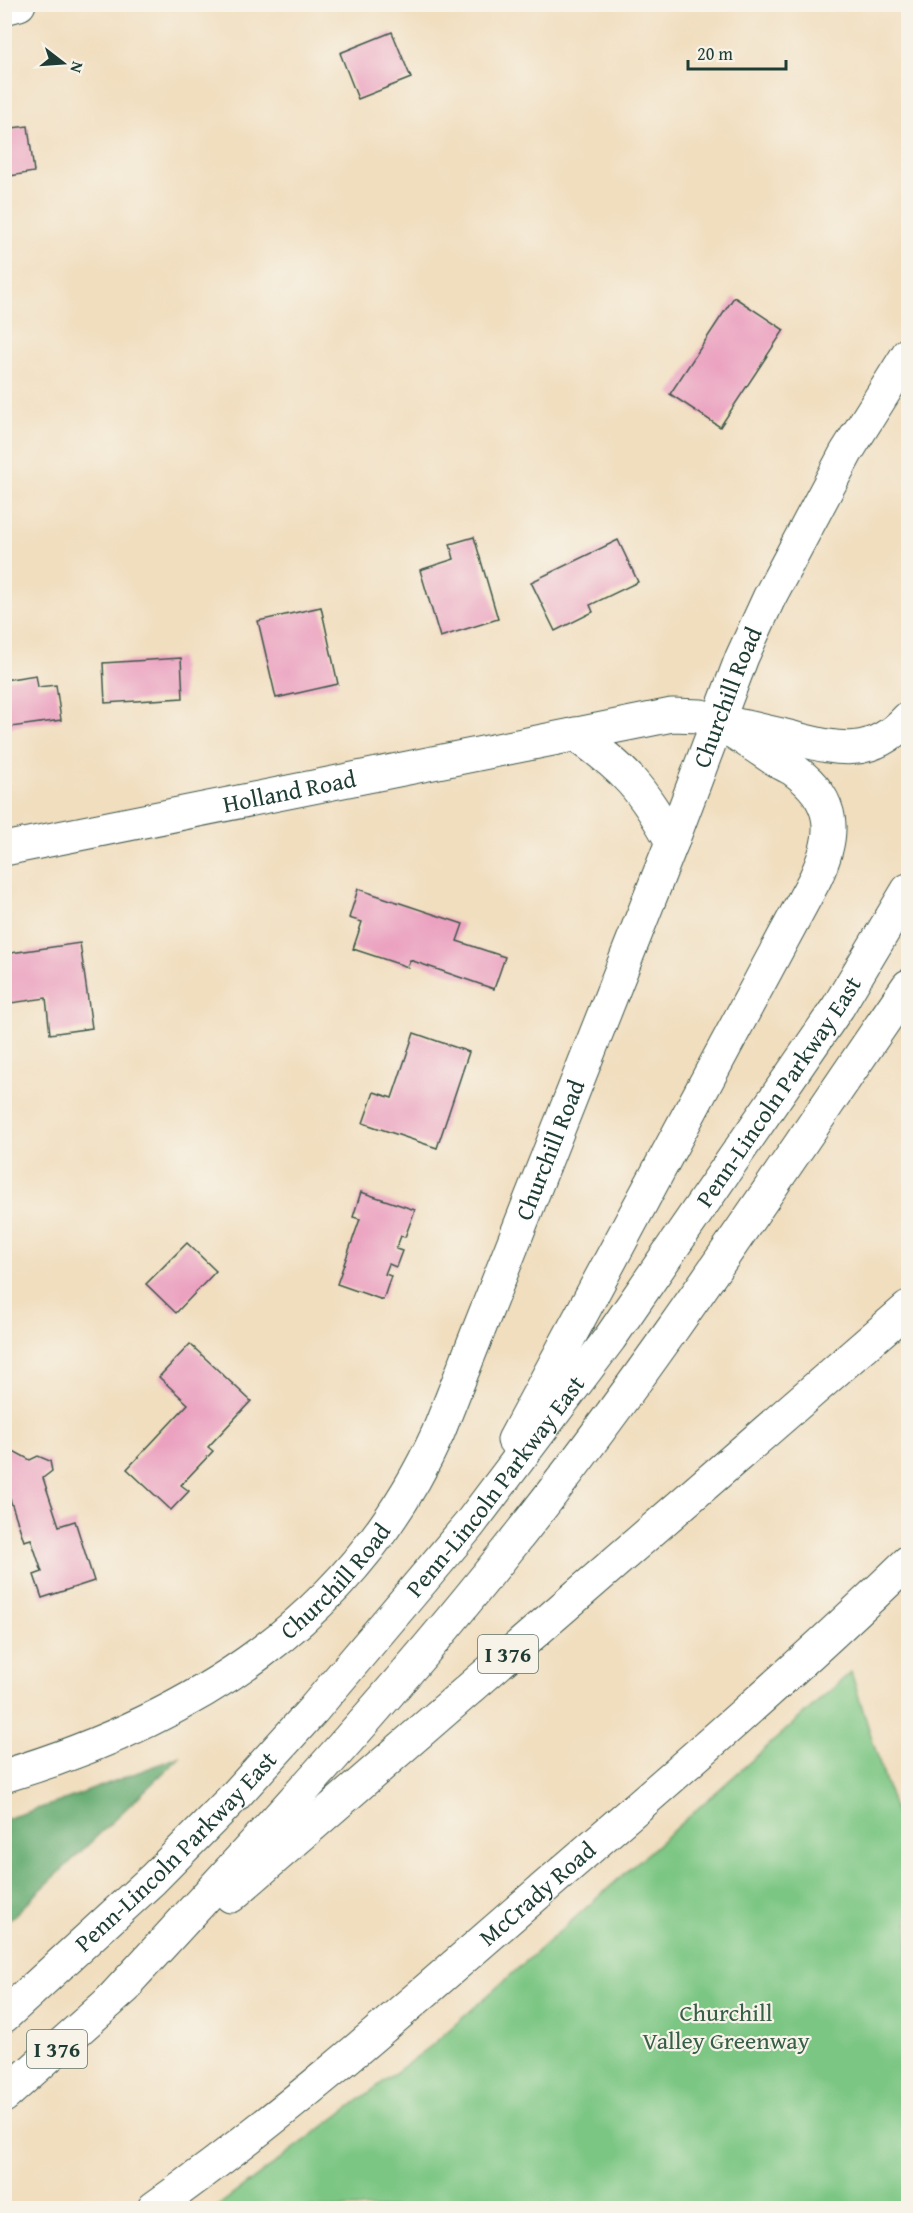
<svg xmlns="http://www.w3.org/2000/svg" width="913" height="2213" viewBox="0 0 913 2213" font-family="'Gentium Book Plus',serif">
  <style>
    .green { fill: #7cc683; stroke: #4e825c; stroke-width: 1.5 }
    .forest { fill: #65ab71; stroke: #427452; stroke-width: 1.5 }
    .building { fill: #eba1c0 }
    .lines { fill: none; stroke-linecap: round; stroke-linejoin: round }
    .street-casing { stroke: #3e5549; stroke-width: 35 }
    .secondary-casing { stroke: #3e5549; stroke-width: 35 }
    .highway-casing { stroke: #3e5549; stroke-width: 35 }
    .street { stroke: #fff; stroke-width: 33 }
    .secondary { stroke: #fff; stroke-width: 33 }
    .highway { stroke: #fff; stroke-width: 33 }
    .labels { text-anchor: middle; stroke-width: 4.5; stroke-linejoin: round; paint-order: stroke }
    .shield { fill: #f7f3e8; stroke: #60746a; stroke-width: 1.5 }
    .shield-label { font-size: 22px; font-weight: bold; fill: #1f3d34 }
    .street-label { font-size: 24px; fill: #1f3d34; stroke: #f7f3e8 }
    .park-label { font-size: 24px; fill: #365f48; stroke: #f7f3e8 }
  </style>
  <rect width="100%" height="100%" fill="#f7f3e8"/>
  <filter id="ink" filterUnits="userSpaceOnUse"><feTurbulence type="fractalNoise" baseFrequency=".0167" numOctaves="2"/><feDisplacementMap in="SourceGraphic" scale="12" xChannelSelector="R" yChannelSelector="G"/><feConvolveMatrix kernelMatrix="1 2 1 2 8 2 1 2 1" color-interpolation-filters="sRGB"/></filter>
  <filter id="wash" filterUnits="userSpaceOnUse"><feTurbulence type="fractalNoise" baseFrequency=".008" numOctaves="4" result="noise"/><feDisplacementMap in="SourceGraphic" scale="24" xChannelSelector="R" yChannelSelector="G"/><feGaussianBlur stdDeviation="1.35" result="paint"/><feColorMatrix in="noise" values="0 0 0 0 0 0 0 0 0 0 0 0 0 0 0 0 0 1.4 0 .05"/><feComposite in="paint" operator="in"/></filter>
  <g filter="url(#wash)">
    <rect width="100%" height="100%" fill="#f1debf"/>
    <!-- green -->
    <path class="green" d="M851,1672L908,1853V2208H215L431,2046Z"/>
    <!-- forest -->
    <path class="forest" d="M181,1756L5,1924V1819L59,1802Z"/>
    <g id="blocks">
      <!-- building -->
      <path class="building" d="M392,32L411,78L358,99L340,53Z
        M28,126L34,172L4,177V129Z
        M734,297L784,330L720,427L670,394Z
        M474,537L498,619L440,637L420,570L454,559L450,544Z
        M618,540L638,582L590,605L593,612L555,631L531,582Z
        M321,607L338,684L276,698L258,621Z
        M181,658L183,698L105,703L103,663Z
        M36,675L38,687L56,685L61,720L4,728V680Z
        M358,889L463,924L457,941L505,957L494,989L410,960L408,967L353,949L362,922L349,918Z
        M80,943L92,1028L50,1034L46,998L4,1004V954Z
        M414,1033L469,1052L437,1148L363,1123L374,1092L392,1098Z
        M361,1192L415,1210L405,1237L401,1236L396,1249L402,1251L396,1267L389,1264L385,1274L391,1276L383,1300L337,1284L360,1219L353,1217Z
        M187,1243L216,1271L176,1313L146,1284Z
        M190,1344L251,1401L208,1447L213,1451L181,1485L189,1491L171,1510L127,1469L188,1404L159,1377Z
        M4,1446L30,1460L38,1456L50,1461L52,1471L43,1478L59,1526L75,1521L94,1581L42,1598L34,1575L42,1572L31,1539L24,1541L10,1499L4,1496Z"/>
    </g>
  </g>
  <g filter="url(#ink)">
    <use href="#blocks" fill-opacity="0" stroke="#3e5549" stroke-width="1.5"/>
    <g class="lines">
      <!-- street casing -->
      <g class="street-casing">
        <g id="street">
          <path d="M4,8L19,4"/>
          <path d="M575,734C624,768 643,789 672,842"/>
          <path id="s1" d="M4,849L672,715L701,716L716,721"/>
          <path id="s2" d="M154,2208C286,2115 407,2007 529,1901C657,1790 786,1680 908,1562"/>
        </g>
      </g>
      <!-- secondary casing -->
      <g class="secondary-casing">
        <g id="secondary">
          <path id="s3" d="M4,1776C193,1719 354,1619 438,1433L672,842L742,657L769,598L846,453L908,354"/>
        </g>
      </g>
      <!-- highway casing -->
      <g class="highway-casing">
        <g id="highway">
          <path d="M736,725C752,728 769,732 785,736C834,748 869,761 908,718"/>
          <path d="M514,1440L815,879C836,835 837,801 794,770C788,766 780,763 774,759C755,746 736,733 716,721"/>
          <path d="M231,1896L908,1308"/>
          <path d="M109,2002C244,1855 381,1710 505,1553C650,1372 777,1177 908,986"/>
          <path id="s4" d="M4,2016L153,1879L234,1797L313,1710L469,1525L610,1338L838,1007L908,890"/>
          <path d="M4,2096L126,1987"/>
        </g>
      </g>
      <!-- street -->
      <use href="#street" class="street"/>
      <!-- secondary -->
      <use href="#secondary" class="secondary"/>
      <!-- highway -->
      <use href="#highway" class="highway"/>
    </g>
  </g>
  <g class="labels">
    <!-- shield labels -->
    <g class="shield">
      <rect x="478" y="1635" width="60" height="38" rx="4.5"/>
      <rect x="27" y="2030" width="60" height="38" rx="4.5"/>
    </g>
    <g class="shield-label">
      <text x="508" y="1662">I 376</text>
      <text x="57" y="2057">I 376</text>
    </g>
    <!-- street labels -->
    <g class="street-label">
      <text dy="8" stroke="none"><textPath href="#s3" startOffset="1362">Churchill Road</textPath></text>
      <text dy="8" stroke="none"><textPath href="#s1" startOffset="291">Holland Road</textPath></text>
      <text dy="8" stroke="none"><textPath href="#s4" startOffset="1210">Penn-Lincoln Parkway East</textPath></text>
      <text dy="8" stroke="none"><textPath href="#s3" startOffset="876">Churchill Road</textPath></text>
      <text dy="8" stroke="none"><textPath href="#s4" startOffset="724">Penn-Lincoln Parkway East</textPath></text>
      <text dy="8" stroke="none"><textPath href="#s3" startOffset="390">Churchill Road</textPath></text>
      <text dy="8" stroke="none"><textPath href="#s4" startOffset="238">Penn-Lincoln Parkway East</textPath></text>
      <text dy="8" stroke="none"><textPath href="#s2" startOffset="496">McCrady Road</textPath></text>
    </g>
    <!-- park labels -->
    <g class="park-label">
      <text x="726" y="2021">Churchill<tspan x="726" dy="28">Valley Greenway</tspan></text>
    </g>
  </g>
  <!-- margin -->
  <rect width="913" height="2213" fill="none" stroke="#f7f3e8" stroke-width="24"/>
  <!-- north arrow -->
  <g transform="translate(63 63) rotate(107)" stroke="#f7f3e8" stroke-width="4.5" paint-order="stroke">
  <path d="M0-4.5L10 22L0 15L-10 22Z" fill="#1f3d34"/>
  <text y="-9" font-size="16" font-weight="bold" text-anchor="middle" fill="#1f3d34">N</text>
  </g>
  <!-- scale -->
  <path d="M688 60v9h98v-9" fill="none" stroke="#1f3d34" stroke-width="3"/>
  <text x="697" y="60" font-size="18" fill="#1f3d34" stroke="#f7f3e8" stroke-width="4.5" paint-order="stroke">20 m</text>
</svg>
